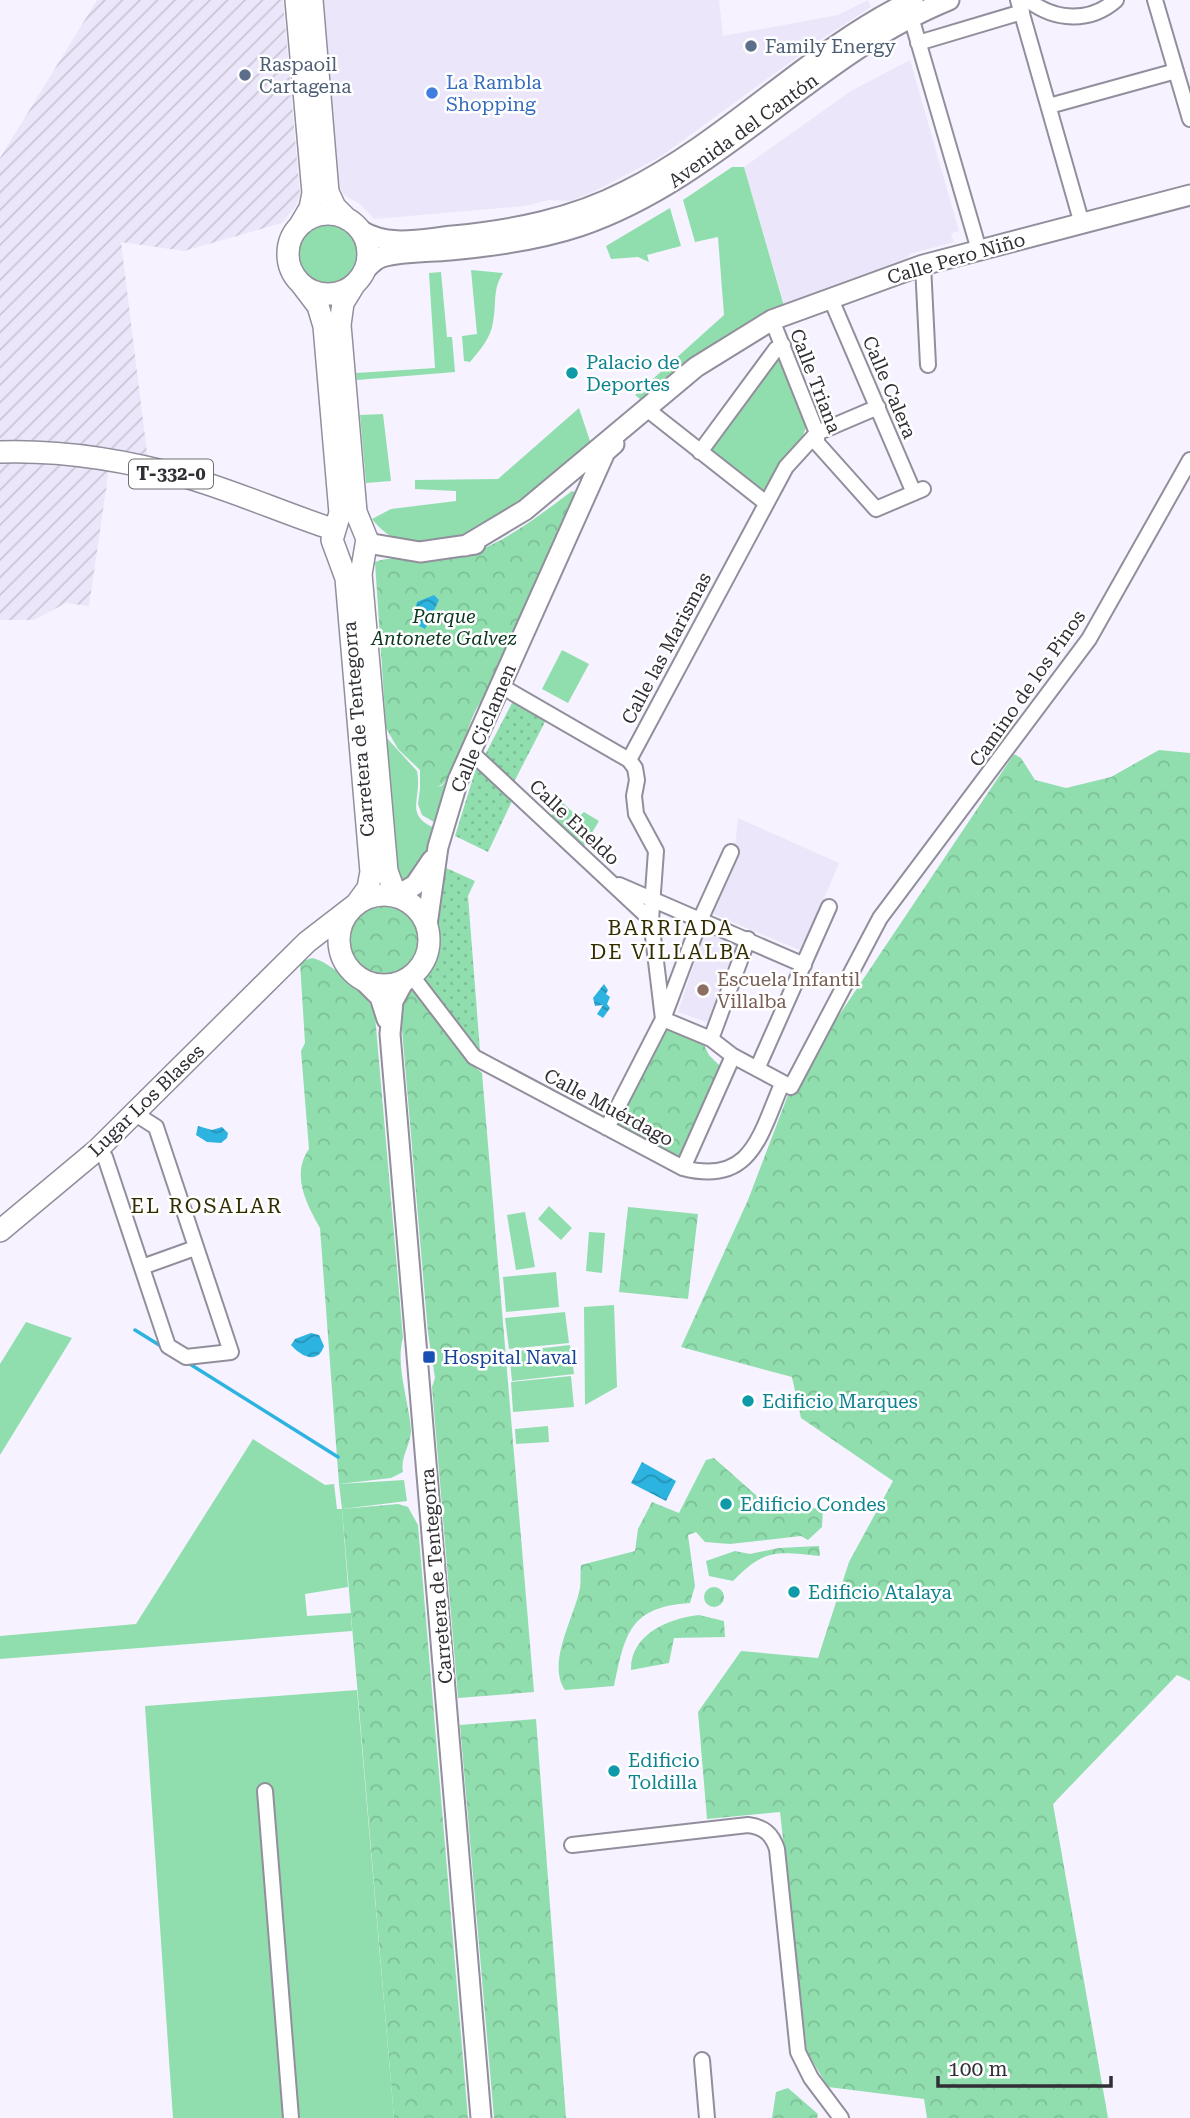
<svg xmlns="http://www.w3.org/2000/svg" width="1190" height="2118" viewBox="0 0 1190 2118" font-family="'Roboto Serif',serif">
  <style>
    .built { fill: #ebe6f9 }
    .industrial { fill: url(#industrial-furrows) }
    .grass { fill: url(#grass-dots) }
    .forest { fill: url(#forest-crowns) }
    .garden { fill: #90deae }
    .water { fill: url(#water-waves) }
    .lines { fill: none; stroke-linecap: round; stroke-linejoin: round }
    .stream { stroke: #2cb3e0; stroke-width: 3.5 }
    .street-casing { stroke: #928e9c; stroke-width: 18 }
    .secondary-casing { stroke: #928e9c; stroke-width: 23 }
    .primary-casing { stroke: #928e9c; stroke-width: 24 }
    .street { stroke: #fff; stroke-width: 14 }
    .secondary { stroke: #fff; stroke-width: 19 }
    .primary { stroke: #fff; stroke-width: 21 }
    .service-dot { fill: #5c6f8a; stroke: #fff; stroke-width: 2.5 }
    .shop-dot { fill: #3f7fe0; stroke: #fff; stroke-width: 2.5 }
    .culture-dot { fill: #0f9aa8; stroke: #fff; stroke-width: 2.5 }
    .education-dot { fill: #8d6e63; stroke: #fff; stroke-width: 2.5 }
    .transit-dot { fill: #1a4fb4; stroke: #fff; stroke-width: 2.5 }
    .labels { text-anchor: middle; stroke-width: 5; stroke-linejoin: round; paint-order: stroke }
    .shield { fill: #fff; stroke: #6f6d72; stroke-width: 2 }
    .shield-label { font-size: 18px; font-weight: bold; fill: #312f35 }
    .service-label { font-size: 19px; fill: #4e5e75; stroke: #fff; text-anchor: start }
    .shop-label { font-size: 19px; fill: #366cbe; stroke: #fff; text-anchor: start }
    .street-label { font-size: 19px; fill: #312f35; stroke: #fff }
    .culture-label { font-size: 19px; fill: #0d838f; stroke: #fff; text-anchor: start }
    .park-label { font-size: 19px; font-style: italic; fill: #0b3720; stroke: #fff }
    .education-label { font-size: 19px; fill: #785e54; stroke: #fff; text-anchor: start }
    .transit-label { font-size: 19px; fill: #164399; stroke: #fff; text-anchor: start }
    .neighbourhood-label { font-size: 21px; letter-spacing: 2px; fill: #332c01; stroke: #fff }
  </style>
  <defs>
    <pattern id="industrial-furrows" width="10" height="10" patternUnits="userSpaceOnUse" patternTransform="scale(1.75)"><rect width="10" height="10" fill="#ebe6f9"/><path d="M-1 1l2-2M0 10L10 0M9 11l2-2" fill="none" stroke="#cac6d6"/></pattern>
    <pattern id="grass-dots" width="8" height="8" patternUnits="userSpaceOnUse" patternTransform="scale(1.75)"><rect width="8" height="8" fill="#90deae"/><path d="M2 2h.1M6 6h.1" fill="none" stroke="#7dbf96" stroke-width="1.8" stroke-linecap="round"/></pattern>
    <pattern id="forest-crowns" width="20" height="18" patternUnits="userSpaceOnUse" patternTransform="scale(1.75)"><rect width="20" height="18" fill="#90deae"/><path d="M2 6a3 3 0 1 1 6 0M12 15a3 3 0 1 1 6 0" fill="none" stroke="#7dbf96"/></pattern>
    <pattern id="water-waves" width="16" height="10" patternUnits="userSpaceOnUse" patternTransform="scale(1.75)"><rect width="16" height="10" fill="#2cb3e0"/><path d="M0 5q4-4 8 0t8 0" fill="none" stroke="#2692b6"/></pattern>
  </defs>
  <rect width="100%" height="100%" fill="#f6f2ff"/>
  <!-- built -->
  <path class="built" d="M324,0H719L723,36L838,15L868,0L871,7L826,36L660,157L595,191L570,201L549,200L525,206L374,219L360,204L344,195L340,188Z
    M910,60L959,231L951,233L954,242L910,254L906,260L784,304L744,167L851,91Z
    M738,818L839,863L802,951L711,913L734,857Z
    M706,928L737,942L710,1023L678,1012Z"/>
  <!-- industrial -->
  <path class="industrial" d="M97,0H283L300,195L296,206L282,223L184,251L121,242L149,469L110,462L89,606L66,603L34,620H0V158Z"/>
  <!-- grass -->
  <path class="grass" d="M513,701L546,720L514,782L485,755Z
    M477,765L513,799L488,852L455,836Z
    M444,867L475,881L468,896L480,1051L424,979L437,955V909Z"/>
  <!-- forest -->
  <path class="forest" d="M572,491L578,493L488,694C457,720 469,794 420,789V770L398,749L386,728L375,562C395,554 422,563 444,560C494,552 533,520 572,491Z
    M1159,750L1190,753V1681L1177,1675L1053,1804L1108,2118H927L924,2099L828,2087L807,2052L780,1812L707,1819L698,1712L741,1651L818,1658L849,1562L893,1481L801,1418L792,1377L681,1347L748,1200L791,1087L1014,754L1021,758L1035,780L1066,788L1111,777Z
    M339 941a45 45 0 1 1 90 0a45 45 0 1 1-90 0Z
    M312,958C330,961 372,997 375,1015L403,1338C395,1364 409,1402 411,1430C411,1445 400,1457 403,1472L391,1478L339,1484L320,1228C306,1204 291,1174 309,1149L301,1051L305,1043L300,962Z
    M412,989L465,1059L482,1073L534,1692L458,1698L432,1387L435,1378L428,1333L402,1030C401,1016 399,998 412,989Z
    M666,1029L704,1045L709,1055L720,1066L679,1157L618,1124Z
    M628,1207L698,1214L688,1299L619,1292Z
    M714,1458L767,1505L823,1509L822,1527L808,1540L801,1536L730,1544L705,1542L696,1532L688,1535L695,1586L690,1603C629,1607 625,1634 614,1686L565,1690C546,1663 575,1616 580,1588C581,1581 580,1573 581,1565L635,1551L638,1529L652,1502L679,1513L706,1460Z
    M398,1504L408,1507L418,1525L468,2118H394L342,1509Z
    M819,1546L820,1556C777,1552 765,1548 733,1581L709,1576L706,1561L735,1551L750,1554L779,1548Z
    M704 1597a10 10 0 1 1 20 0a10 10 0 1 1-20 0Z
    M699,1615L724,1621L725,1637L674,1638L669,1663L631,1670C630,1634 670,1618 699,1615Z
    M536,1719L566,2118H494L460,1725Z
    M788,2088L818,2114L817,2118H772L776,2092Z"/>
  <!-- garden -->
  <path class="garden" d="M732,167H744L784,306L722,339L645,403L635,395L724,315L718,237L695,242L683,200Z
    M328,192C345,213 369,234 367,263L324,326C282,253 271,260 328,192Z
    M670,208L681,246L647,255L649,262L638,257L611,259L606,246Z
    M471,270L503,273C492,290 497,303 493,322C491,338 480,350 470,362L464,361L462,336L477,334Z
    M441,272L447,337H452L455,372L357,380L356,373L435,368L429,273Z
    M776,349L807,425L800,443L761,500L700,452Z
    M579,408L592,447C544,489 431,594 372,519L391,509L456,501V491L415,489V480L498,479Z
    M383,414L391,481L366,483L360,415Z
    M562,650L589,664L568,703L542,689Z
    M385,736L417,771C423,801 400,817 443,831L431,863L386,895H376Z
    M451,777L444,828L422,815L418,804L420,789L441,786Z
    M563,803L578,817L584,812L599,821L584,846L551,816Z
    M549,1206L572,1228L561,1240L538,1219Z
    M525,1212L535,1267L516,1270L507,1215Z
    M589,1232L605,1233L602,1273L586,1271Z
    M556,1272L559,1307L506,1312L503,1277Z
    M614,1305L617,1387L585,1405L584,1307Z
    M565,1312L569,1343L509,1349L505,1318Z
    M26,1322L72,1338L0,1455V1364Z
    M570,1345L574,1374L512,1381L509,1352Z
    M571,1376L574,1407L513,1412L511,1382Z
    M548,1426L549,1442L516,1444L515,1429Z
    M253,1439L325,1485L334,1484L337,1509H342L339,1484L404,1480L407,1501L342,1509L348,1587L305,1594L307,1616L351,1613L352,1631L0,1659V1636L136,1624Z
    M357,1690L394,2118H173L145,1706Z"/>
  <!-- water -->
  <path class="water" d="M434,595L439,600L425,629L413,622L417,602Z
    M604,984L608,990L606,994L610,997L607,1004L610,1008L603,1018L597,1014L603,1005L595,1006L593,998Z
    M198,1126L212,1130L222,1127L228,1133L227,1138L221,1143L207,1142L196,1135Z
    M311,1333L319,1335L324,1346C317,1366 300,1355 291,1345L295,1339Z
    M642,1462L676,1481L666,1501L631,1483Z"/>
  <g class="lines">
    <!-- stream -->
    <path class="stream" d="M135,1330L164,1348
      M185,1361L338,1457"/>
    <!-- street casing -->
    <g class="street-casing">
      <path id="street" d="M1018,0L1082,224
        M1028,0C1055,21 1090,23 1116,0
        M1155,0L1190,119
        M911,17L979,250
        M918,43L1022,12
        M1049,106L1176,71
        M923,265L928,365
        M830,297L914,493
        M772,320L817,433V443L876,509L923,489
        M653,414L766,503
        M700,452L776,349L783,345
        M501,686L629,760L635,768L637,780L634,796L636,814L656,851L651,920L663,1019L607,1128
        M471,752L651,920
        M629,760L786,467L817,433L878,407
        M731,852L701,918L663,1019L711,1039L733,1056L791,1087L880,918L1089,639L1190,460
        M619,885L804,965
        M412,976L474,1057L683,1168C752,1186 760,1134 782,1084
        M711,1039L748,939
        M757,1069L829,907
        M97,1150L105,1157L168,1346L186,1357L231,1352L156,1127L134,1113
        M683,1168L733,1056
        M142,1267L195,1248
        M265,1791L291,2118
        M572,1845L748,1825C764,1827 772,1834 777,1849L798,2052L811,2078L841,2118
        M702,2060L707,2118"/>
    </g>
    <!-- secondary casing -->
    <g class="secondary-casing">
      <path id="secondary" d="M360,230C389,248 421,239 453,236C513,230 572,219 626,191C730,139 809,50 913,0
        M365,270C370,265 375,259 382,257C403,251 429,252 450,250C495,246 538,240 580,226C720,178 813,55 949,0
        M367,543L420,552L475,544
        M465,546L525,510L696,367L772,320L923,265L1190,195
        M396,896L415,885L432,860
        M427,925L438,847L458,780L605,452L614,444
        M404,981L393,1001L390,1034L481,2118
        M365,982L380,997L387,1019"/>
    </g>
    <!-- primary casing -->
    <g class="primary-casing">
      <path id="primary" d="M296,0L313,193L310,208L300,225
        M312,0L328,192L335,207L347,219
        M288 254a40 40 0 1 1 80 0a40 40 0 1 1-80 0Z
        M302,285L318,306L324,326L340,513L332,540L346,578L371,872L368,888L357,903
        M354,285L343,303L340,325L356,512L367,539L361,574L387,871L396,896
        M0,452C62,450 129,461 189,478C239,493 286,514 335,530
        M339 940a45 45 0 1 1 90 0a45 45 0 1 1-90 0Z
        M0,1231L97,1150L307,942L355,905"/>
    </g>
    <!-- street -->
    <use href="#street" class="street"/>
    <!-- secondary -->
    <use href="#secondary" class="secondary"/>
    <!-- primary -->
    <use href="#primary" class="primary"/>
  </g>
  <!-- markers -->
  <g class="service-dot">
    <circle cx="751" cy="46" r="7"/>
    <circle cx="245" cy="75" r="7"/>
  </g>
  <circle class="shop-dot" cx="432" cy="93" r="7"/>
  <g class="culture-dot">
    <circle cx="572" cy="373" r="7"/>
    <circle cx="748" cy="1401" r="7"/>
    <circle cx="726" cy="1504" r="7"/>
    <circle cx="794" cy="1592" r="7"/>
    <circle cx="614" cy="1771" r="7"/>
  </g>
  <circle class="education-dot" cx="703" cy="990" r="7"/>
  <rect class="transit-dot" x="422" y="1350" width="14" height="14" rx="3.5"/>
  <g class="labels">
    <!-- shield labels -->
    <rect class="shield" x="129" y="459.5" width="84" height="29" rx="5"/>
    <g class="shield-label">
      <text x="171" y="480">T-332-0</text>
    </g>
    <!-- service labels -->
    <g class="service-label">
      <text x="765" y="53">Family Energy</text>
      <text x="259" y="71">Raspaoil<tspan x="259" dy="22">Cartagena</tspan></text>
    </g>
    <!-- shop labels -->
    <g class="shop-label">
      <text x="446" y="89">La Rambla<tspan x="446" dy="22">Shopping</tspan></text>
    </g>
    <!-- street labels -->
    <g class="street-label">
      <text transform="translate(743 130) rotate(-36)" y="7">Avenida del Cantón</text>
      <text transform="translate(956 258) rotate(-16)" y="7">Calle Pero Niño</text>
      <text transform="translate(816 381) rotate(69)" y="7">Calle Triana</text>
      <text transform="translate(890 387) rotate(67)" y="7">Calle Calera</text>
      <text transform="translate(666 648) rotate(-62)" y="7">Calle las Marismas</text>
      <text transform="translate(1027 688) rotate(-55)" y="7">Camino de los Pinos</text>
      <text transform="translate(483 728) rotate(-67)" y="7">Calle Ciclamen</text>
      <text transform="translate(358 729) rotate(-95)" y="7">Carretera de Tentegorra</text>
      <text transform="translate(575 822) rotate(43)" y="7">Calle Eneldo</text>
      <text transform="translate(146 1100) rotate(-44)" y="7">Lugar Los Blases</text>
      <text transform="translate(609 1107) rotate(28)" y="7">Calle Muérdago</text>
      <text transform="translate(436 1576) rotate(-95)" y="7">Carretera de Tentegorra</text>
    </g>
    <!-- culture labels -->
    <g class="culture-label">
      <text x="586" y="369">Palacio de<tspan x="586" dy="22">Deportes</tspan></text>
      <text x="762" y="1408">Edificio Marques</text>
      <text x="740" y="1511">Edificio Condes</text>
      <text x="808" y="1599">Edificio Atalaya</text>
      <text x="628" y="1767">Edificio<tspan x="628" dy="22">Toldilla</tspan></text>
    </g>
    <!-- park labels -->
    <g class="park-label">
      <text x="444" y="623">Parque<tspan x="444" dy="22">Antonete Galvez</tspan></text>
    </g>
    <!-- education labels -->
    <g class="education-label">
      <text x="717" y="986">Escuela Infantil<tspan x="717" dy="22">Villalba</tspan></text>
    </g>
    <!-- transit labels -->
    <g class="transit-label">
      <text x="443" y="1364">Hospital Naval</text>
    </g>
    <!-- neighbourhood labels -->
    <g class="neighbourhood-label">
      <text x="671" y="935">BARRIADA<tspan x="671" dy="24">DE VILLALBA</tspan></text>
      <text x="207" y="1213">EL ROSALAR</text>
    </g>
  </g>
  <!-- scale -->
  <path d="M938 2076v10h173v-10" fill="none" stroke="#312f35" stroke-width="3.5"/>
  <text x="948" y="2076" font-size="21" fill="#312f35" stroke="#ffffff" stroke-width="5" paint-order="stroke">100 m</text>
</svg>
